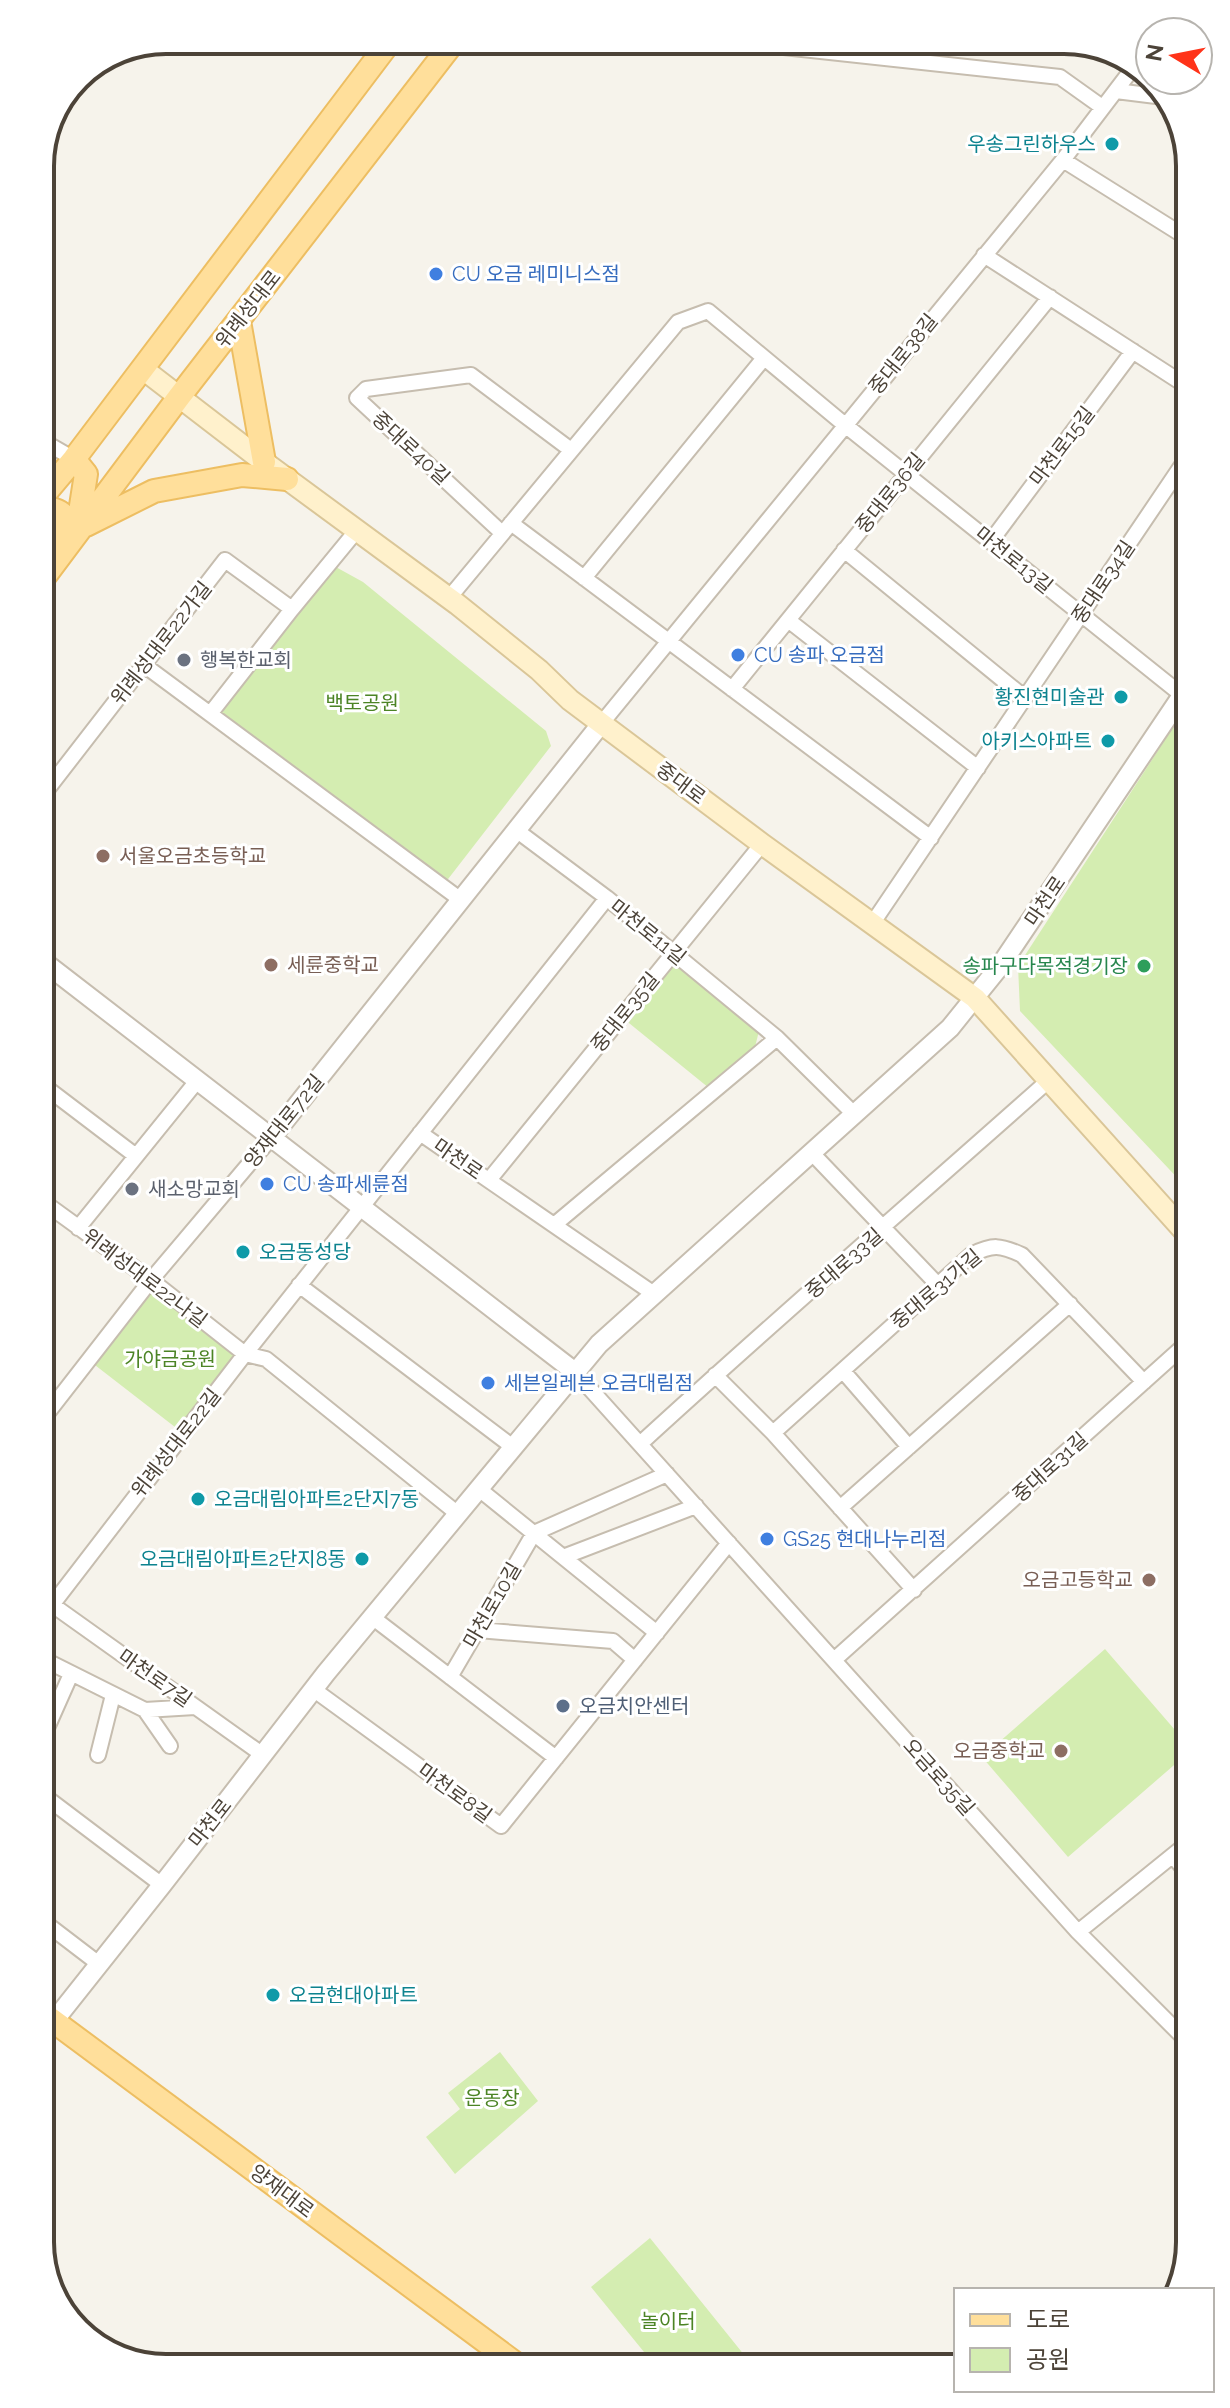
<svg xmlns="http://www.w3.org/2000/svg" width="1230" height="2408" viewBox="0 0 1230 2408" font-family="Raleway,'Noto Sans KR',sans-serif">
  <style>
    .green { fill: #d4edb1 }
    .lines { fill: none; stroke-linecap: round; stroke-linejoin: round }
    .minor-casing { stroke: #c6bdaf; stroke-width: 18 }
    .tertiary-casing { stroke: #c6bdaf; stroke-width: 22 }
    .secondary-casing { stroke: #dac698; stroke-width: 24 }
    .primary-casing { stroke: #edbe62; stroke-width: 26 }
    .minor { stroke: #fff; stroke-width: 14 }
    .tertiary { stroke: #fff; stroke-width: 18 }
    .secondary { stroke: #fff1cc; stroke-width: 20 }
    .primary { stroke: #ffdf9b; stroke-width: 22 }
    .culture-dot { fill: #0f9aa8; stroke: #fff; stroke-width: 3 }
    .shop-dot { fill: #3f7fe0; stroke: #fff; stroke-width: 3 }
    .worship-dot { fill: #6b7280; stroke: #fff; stroke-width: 3 }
    .education-dot { fill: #8d6e63; stroke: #fff; stroke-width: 3 }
    .leisure-dot { fill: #2e9e5b; stroke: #fff; stroke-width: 3 }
    .service-dot { fill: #5c6f8a; stroke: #fff; stroke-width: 3 }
    .labels { text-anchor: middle; stroke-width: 6; stroke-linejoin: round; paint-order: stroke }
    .culture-label { font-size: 20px; fill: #0d838f; stroke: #fff; text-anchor: end }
    .shop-label { font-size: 20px; fill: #366cbe; stroke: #fff; text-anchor: start }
    .street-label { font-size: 20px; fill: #4c4338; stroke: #fff }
    .worship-label { font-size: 20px; fill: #5b616d; stroke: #fff; text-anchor: start }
    .park-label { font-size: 20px; fill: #4c8425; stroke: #fff }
    .education-label { font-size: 20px; fill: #785e54; stroke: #fff; text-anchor: start }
    .leisure-label { font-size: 20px; fill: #27864d; stroke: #fff; text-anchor: end }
    .service-label { font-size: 20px; fill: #4e5e75; stroke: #fff; text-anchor: start }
    .rim { fill: none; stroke: #4c4338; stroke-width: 4 }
  </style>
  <rect width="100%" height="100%" fill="#f6f3eb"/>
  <!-- green -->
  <path class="green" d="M334,566L363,582L546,731L551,746L445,883L217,713Z
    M1183,712L1185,1186L1020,1011L1018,966Z
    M672,959L759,1031L755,1047L709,1088L624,1019Z
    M151,1280L245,1354L184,1434L91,1362Z
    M1105,1649L1188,1745V1753L1068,1857L982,1757Z
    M500,2052L538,2101L455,2174L426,2137L460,2109L448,2093Z
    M650,2238L745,2356L738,2362L653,2363L591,2287Z"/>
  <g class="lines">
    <!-- minor casing -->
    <g class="minor-casing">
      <path id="minor" d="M718,40L1060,77L1102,107
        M1116,91L1164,97
        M1063,160L1181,234
        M984,255L1182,383
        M41,440L74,459
        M511,523L931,838
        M502,533L357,398L366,389L471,375L571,450
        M991,541L1133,351
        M844,550L1025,698
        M584,578L764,358
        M449,598L678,322L708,311L845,425L1182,695
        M788,620L978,768
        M144,665L461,900
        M732,689L1050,297
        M210,714L292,609
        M601,724L1063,160L1136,64
        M43,795L225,560L292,609L357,530
        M516,830L607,898L777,1038L854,1114
        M872,924L1182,465
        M44,1086L136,1156
        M420,1133L654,1294
        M811,1152L938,1285
        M489,1180L762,844
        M45,1203L151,1280L245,1354L266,1359L458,1514
        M554,1225L777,1038
        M78,1228L197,1081
        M299,1285L513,1447
        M843,1371L909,1447
        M575,1372L1078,1932L1189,2043
        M715,1375L773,1433L914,1590
        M46,1415L151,1280L271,1138
        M773,1433L971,1255C993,1244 1000,1245 1022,1255L1144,1382
        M640,1444C774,1321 912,1202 1048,1081
        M479,1489L657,1633
        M840,1508L1070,1304
        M563,1557L696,1506
        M47,1601L263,1755
        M52,1605L245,1354L607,898
        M372,1617L556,1758
        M478,1630L613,1641L635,1660
        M834,1660L1186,1344
        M47,1661L145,1710L195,1707
        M450,1677L534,1533L667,1474
        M313,1689L501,1826L729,1543
        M145,1710L170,1746
        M47,1728L71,1674
        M98,1755L113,1695
        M47,1798L162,1885
        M1173,1856L1188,1874
        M48,1925L99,1964
        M1078,1932L1188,1843"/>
    </g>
    <!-- tertiary casing -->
    <g class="tertiary-casing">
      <path id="tertiary" d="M44,962L575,1372
        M271,1138L601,724
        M54,2021L162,1885L326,1673L599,1344L950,1028L1000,966L1183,694"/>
    </g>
    <!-- secondary casing -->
    <g class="secondary-casing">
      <path id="secondary" d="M143,369L264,462L457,604L539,670L570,700L762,844L975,998L1186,1233"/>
    </g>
    <!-- primary casing -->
    <g class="primary-casing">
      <path id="primary" d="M239,321L264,462
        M74,459L86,474L78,525
        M42,497L74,459L391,40
        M42,508C69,509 67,520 65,544
        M86,525L154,491L242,475L287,479
        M42,580L179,397L455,40
        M48,2017L516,2364"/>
    </g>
    <!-- minor -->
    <use href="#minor" class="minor"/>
    <!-- tertiary -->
    <use href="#tertiary" class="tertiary"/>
    <!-- secondary -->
    <use href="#secondary" class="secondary"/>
    <!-- primary -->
    <use href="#primary" class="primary"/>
  </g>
  <!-- markers -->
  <g class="culture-dot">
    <circle cx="1112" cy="144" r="8"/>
    <circle cx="1121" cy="697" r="8"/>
    <circle cx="1108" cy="741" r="8"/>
    <circle cx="243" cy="1252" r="8"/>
    <circle cx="198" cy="1499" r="8"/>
    <circle cx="362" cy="1559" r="8"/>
    <circle cx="273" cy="1995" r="8"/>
  </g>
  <g class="shop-dot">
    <circle cx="436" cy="274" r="8"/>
    <circle cx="738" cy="655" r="8"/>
    <circle cx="267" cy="1184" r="8"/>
    <circle cx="488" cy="1383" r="8"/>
    <circle cx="767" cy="1539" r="8"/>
  </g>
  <g class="worship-dot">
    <circle cx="184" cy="660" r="8"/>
    <circle cx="132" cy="1189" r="8"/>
  </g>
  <g class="education-dot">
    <circle cx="103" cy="856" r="8"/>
    <circle cx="271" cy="965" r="8"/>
    <circle cx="1149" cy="1580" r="8"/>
    <circle cx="1061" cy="1751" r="8"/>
  </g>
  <circle class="leisure-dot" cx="1144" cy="966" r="8"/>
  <circle class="service-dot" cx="563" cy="1706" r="8"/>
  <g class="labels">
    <!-- culture labels -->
    <g class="culture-label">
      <text x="1096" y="151">우송그린하우스</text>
      <text x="1105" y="704">황진현미술관</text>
      <text x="1092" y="748">아키스아파트</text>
      <text x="259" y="1259" text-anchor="start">오금동성당</text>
      <text x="214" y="1506" text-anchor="start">오금대림아파트2단지7동</text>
      <text x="346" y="1566">오금대림아파트2단지8동</text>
      <text x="289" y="2002" text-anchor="start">오금현대아파트</text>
    </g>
    <!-- shop labels -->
    <g class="shop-label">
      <text x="452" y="281">CU 오금 레미니스점</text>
      <text x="754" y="662">CU 송파 오금점</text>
      <text x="283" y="1191">CU 송파세륜점</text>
      <text x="504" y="1390">세븐일레븐 오금대림점</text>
      <text x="783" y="1546">GS25 현대나누리점</text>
    </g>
    <!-- street labels -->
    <g class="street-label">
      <text transform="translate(248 309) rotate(-52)" y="7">위례성대로</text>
      <text transform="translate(903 354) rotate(-51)" y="7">중대로38길</text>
      <text transform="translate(1062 446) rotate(-53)" y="7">마천로15길</text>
      <text transform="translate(411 448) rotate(43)" y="7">중대로40길</text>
      <text transform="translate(890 493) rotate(-51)" y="7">중대로36길</text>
      <text transform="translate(1014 560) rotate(39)" y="7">마천로13길</text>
      <text transform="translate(1103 582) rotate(-56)" y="7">중대로34길</text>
      <text transform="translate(161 643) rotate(-52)" y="7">위례성대로22가길</text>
      <text transform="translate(681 783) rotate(37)" y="7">중대로</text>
      <text transform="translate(1045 901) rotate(-56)" y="7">마천로</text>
      <text transform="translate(648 932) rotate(39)" y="7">마천로11길</text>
      <text transform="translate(625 1012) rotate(-51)" y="7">중대로35길</text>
      <text transform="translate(284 1121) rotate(-51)" y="7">양재대로72길</text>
      <text transform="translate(458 1159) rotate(35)" y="7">마천로</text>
      <text transform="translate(844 1263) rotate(-41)" y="7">중대로33길</text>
      <text transform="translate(145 1278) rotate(37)" y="7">위례성대로22나길</text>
      <text transform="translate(936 1289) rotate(-40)" y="7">중대로31가길</text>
      <text transform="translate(176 1443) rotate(-52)" y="7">위례성대로22길</text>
      <text transform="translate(1050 1467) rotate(-42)" y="7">중대로31길</text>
      <text transform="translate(492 1605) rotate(-60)" y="7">마천로10길</text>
      <text transform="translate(155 1678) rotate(35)" y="7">마천로7길</text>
      <text transform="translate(939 1777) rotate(48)" y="7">오금로35길</text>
      <text transform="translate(455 1793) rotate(36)" y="7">마천로8길</text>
      <text transform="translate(210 1823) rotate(-52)" y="7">마천로</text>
      <text transform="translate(282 2191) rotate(37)" y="7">양재대로</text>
    </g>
    <!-- worship labels -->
    <g class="worship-label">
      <text x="200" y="667">행복한교회</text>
      <text x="148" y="1196">새소망교회</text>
    </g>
    <!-- park labels -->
    <g class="park-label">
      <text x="362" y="710">백토공원</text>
      <text x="170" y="1366">가야금공원</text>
      <text x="492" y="2105">운동장</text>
      <text x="668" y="2328">놀이터</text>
    </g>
    <!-- education labels -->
    <g class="education-label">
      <text x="119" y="863">서울오금초등학교</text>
      <text x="287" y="972">세륜중학교</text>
      <text x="1133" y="1587" text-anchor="end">오금고등학교</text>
      <text x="1045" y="1758" text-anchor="end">오금중학교</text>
    </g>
    <!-- leisure labels -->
    <g class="leisure-label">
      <text x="1128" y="973">송파구다목적경기장</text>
    </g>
    <!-- service labels -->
    <g class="service-label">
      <text x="579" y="1713">오금치안센터</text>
    </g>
  </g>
  <!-- crop -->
  <path d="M0 0H1230V2408H0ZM166 54H1064A112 112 0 0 1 1176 166V2242A112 112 0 0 1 1064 2354H166A112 112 0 0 1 54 2242V166A112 112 0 0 1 166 54Z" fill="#fff" fill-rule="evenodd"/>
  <path class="rim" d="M166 54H1064A112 112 0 0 1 1176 166V2242A112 112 0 0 1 1064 2354H166A112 112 0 0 1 54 2242V166A112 112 0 0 1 166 54Z"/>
  <!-- legend -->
  <rect x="954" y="2288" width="260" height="104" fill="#ffffff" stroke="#b7b4af" stroke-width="2"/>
  <rect x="970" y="2314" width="40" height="12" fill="#ffdf9b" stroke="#b7b4af" stroke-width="2"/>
  <text x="1026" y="2328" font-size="24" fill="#4c4338">도로</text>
  <rect x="970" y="2348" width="40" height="24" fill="#d4edb1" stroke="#b7b4af" stroke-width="2"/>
  <text x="1026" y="2368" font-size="24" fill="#4c4338">공원</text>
  <!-- north arrow -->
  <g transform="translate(1174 56) rotate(280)"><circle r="38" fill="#ffffff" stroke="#b7b4af" stroke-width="2"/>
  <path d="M0-6L14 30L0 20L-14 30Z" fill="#ff3319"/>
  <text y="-12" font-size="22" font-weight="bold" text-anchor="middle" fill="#4c4338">N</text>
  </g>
</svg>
